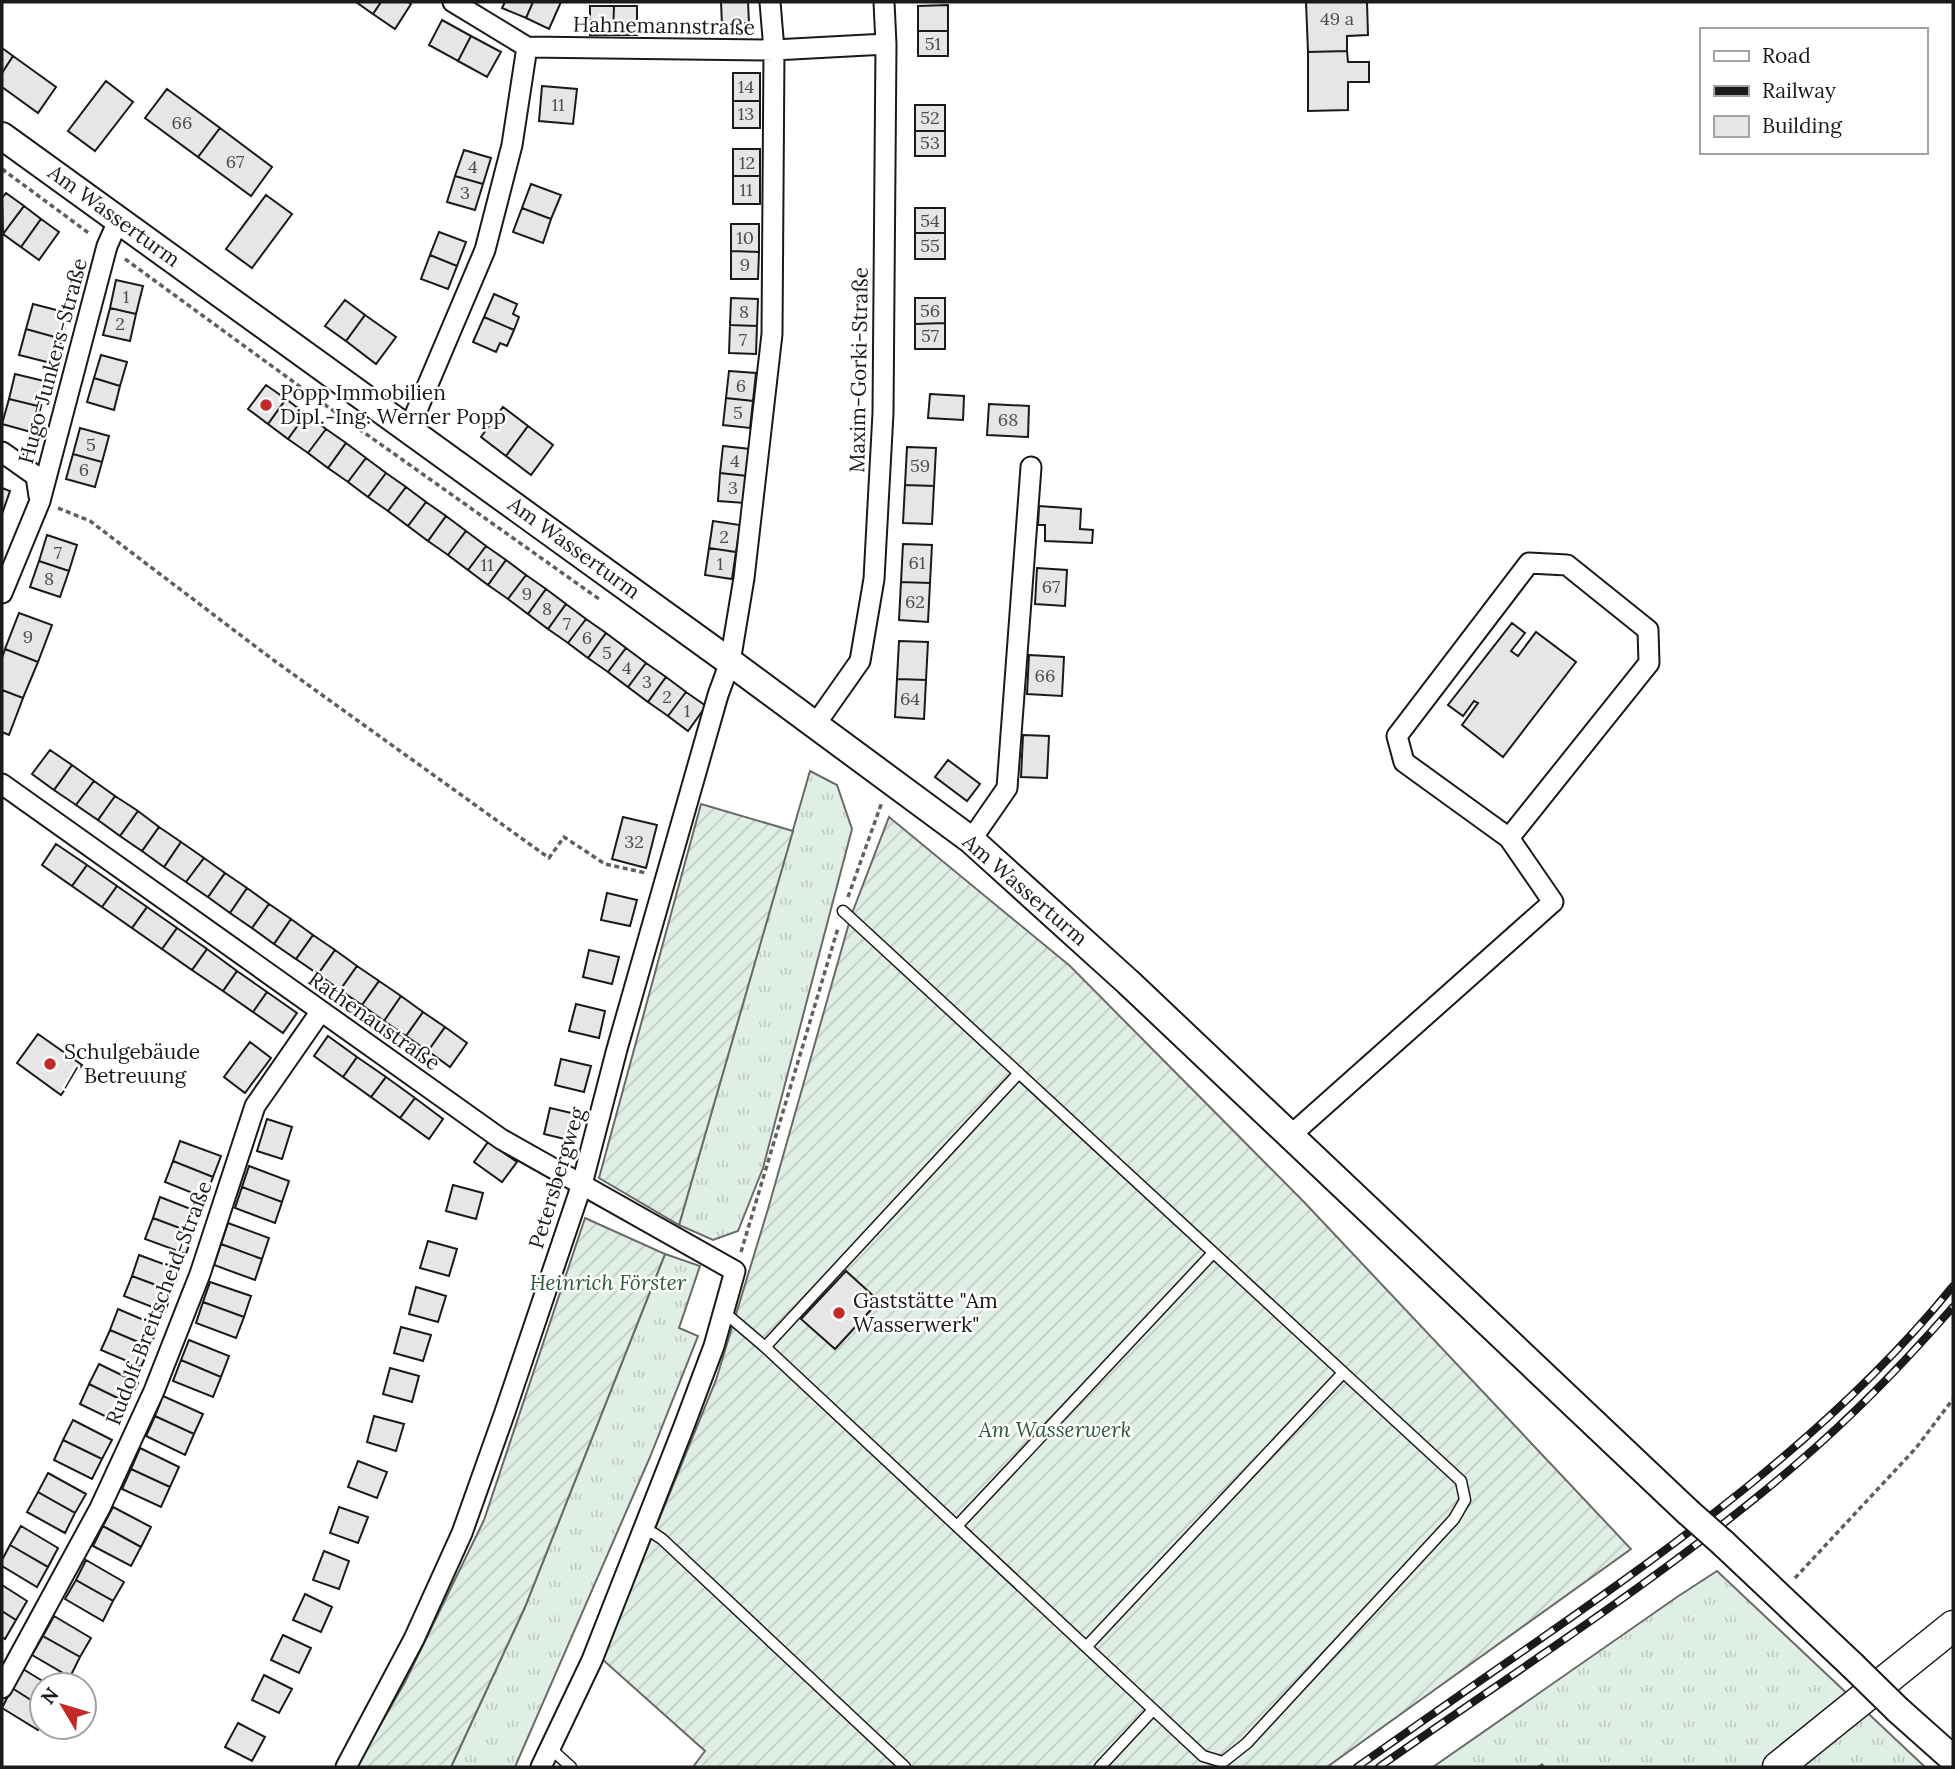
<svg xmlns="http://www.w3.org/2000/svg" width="1955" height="1769" viewBox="0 0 1955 1769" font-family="Lora,serif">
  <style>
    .grass { fill: url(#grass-tufts); stroke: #6a6a6a; stroke-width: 2 }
    .garden { fill: url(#garden-furrows); stroke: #6a6a6a; stroke-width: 2 }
    .building { fill: #e6e6e6; stroke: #1a1a1a; stroke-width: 2 }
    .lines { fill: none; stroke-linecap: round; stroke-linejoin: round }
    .lane-casing { stroke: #1a1a1a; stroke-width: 13 }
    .street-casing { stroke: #1a1a1a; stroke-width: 23 }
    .secondary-casing { stroke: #1a1a1a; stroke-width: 30 }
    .primary-casing { stroke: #1a1a1a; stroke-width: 33 }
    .path { stroke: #5f5f5f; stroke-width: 3.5; stroke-dasharray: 5 3.5; stroke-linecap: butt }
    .lane { stroke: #fff; stroke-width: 10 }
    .street { stroke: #fff; stroke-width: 19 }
    .secondary { stroke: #fff; stroke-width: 26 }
    .primary { stroke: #fff; stroke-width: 30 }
    .rail-casing { stroke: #1a1a1a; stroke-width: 8 }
    .rail { stroke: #fff; stroke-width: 5; stroke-dasharray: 16; stroke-linecap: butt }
    .secondary-bridge-casing { stroke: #1a1a1a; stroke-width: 30; stroke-linecap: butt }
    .secondary-bridge { stroke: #fff; stroke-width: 26 }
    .poi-dot { fill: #c62828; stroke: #fff; stroke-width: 2.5 }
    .labels { text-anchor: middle; stroke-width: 5; stroke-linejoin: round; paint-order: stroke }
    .number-label { font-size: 18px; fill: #4d4d4d }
    .street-label { font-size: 21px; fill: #1a1a1a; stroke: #fff }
    .poi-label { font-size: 21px; fill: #1a1a1a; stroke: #fff; text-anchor: start }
    .park-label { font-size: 21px; font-style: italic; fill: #2b5a34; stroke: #fff }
  </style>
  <defs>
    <pattern id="grass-tufts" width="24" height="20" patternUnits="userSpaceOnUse" patternTransform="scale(1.75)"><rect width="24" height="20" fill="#e0efe3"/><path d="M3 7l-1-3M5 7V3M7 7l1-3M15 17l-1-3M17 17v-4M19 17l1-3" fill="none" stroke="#c0ccc2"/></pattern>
    <pattern id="garden-furrows" width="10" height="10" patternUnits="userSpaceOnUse" patternTransform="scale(1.75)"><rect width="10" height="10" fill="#e0efe3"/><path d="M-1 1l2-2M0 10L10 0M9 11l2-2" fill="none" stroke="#c0ccc2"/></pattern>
  </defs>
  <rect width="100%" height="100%" fill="#fff"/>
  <!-- grass -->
  <path class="grass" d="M810,771L837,785L852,829L763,1168L738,1231L713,1240L679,1225Z
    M665,1254L700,1266L679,1328L698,1336L650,1457L515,1767H451L525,1607Z
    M1717,1571L1925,1767H1433L1677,1597Z"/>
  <!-- garden -->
  <path class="garden" d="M701,804L793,831L679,1225L599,1178Z
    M889,817L1070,966L1305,1203L1631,1549L1327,1767H693L705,1751L602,1659L716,1380L768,1209L851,916Z
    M585,1218L665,1254L525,1607L451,1767H356L405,1682L484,1520Z"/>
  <!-- building -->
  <path class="building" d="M356,2H381L373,14Z
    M381,2H408L411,4L395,29L373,14Z
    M505,2H533L526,18L502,8Z
    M533,2H561L549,29L526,18Z
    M721,2H748L749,23L722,25Z
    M1306,2H1367L1368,35L1347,36V51L1308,52Z
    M948,5V31H918V6Z
    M590,6H614L613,35H590Z
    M614,6H637V35H613Z
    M442,20L471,36L458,61L429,45Z
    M918,31H948V56H918Z
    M471,36L501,52L487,77L458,61Z
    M2,48L13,56L2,73Z
    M1347,51L1348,62H1369V82H1348V110L1308,111V52Z
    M13,56L56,87L38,113L2,87V73Z
    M733,73H760V101H733Z
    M106,81L133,102L95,151L68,131Z
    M542,86L577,89L573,124L539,121Z
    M167,89L220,128L198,157L145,118Z
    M733,101H760V128H733Z
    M915,105H945V131H915Z
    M220,128L272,167L251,196L198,157Z
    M915,131H945V156H915Z
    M733,149H760V176H733Z
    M464,150L491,158L483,184L455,176Z
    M455,176L483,184L475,210L447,202Z
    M733,176H760V204H733Z
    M531,184L561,195L551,219L522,208Z
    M6,193L24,206L3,234L2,198Z
    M266,195L292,214L252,268L226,249Z
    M24,206L41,219L21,247L3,234Z
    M522,208L551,219L543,243L513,232Z
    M915,208H945V233H915Z
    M41,219L59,232L39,260L21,247Z
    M731,224H759V252L731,251Z
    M439,232L466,242L457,266L430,255Z
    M915,233H945V259H915Z
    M731,251L759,252L758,279H731Z
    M430,255L457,266L448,289L421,279Z
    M116,280L143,286L136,314L110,308Z
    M494,294L517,304L513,314L519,317L514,330L484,317Z
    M731,298L758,299L757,326L730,325Z
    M915,298H945V323L915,324Z
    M345,300L365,315L346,341L325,326Z
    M33,304L68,313L62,339L26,329Z
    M110,308L136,314L130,341L103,335Z
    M365,315L396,337L376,364L346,341Z
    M484,317L514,330L507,346L500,343L496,352L473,342Z
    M945,323V349H915V324Z
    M730,325L757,326L756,354L729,353Z
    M26,329L62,339L55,364L19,355Z
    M101,355L127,362L120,386L94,378Z
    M729,371L756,373L753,401L726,398Z
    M15,374L44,381L38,406L9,399Z
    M94,378L120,386L114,410L87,402Z
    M266,385L286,399L268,424L248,409Z
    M930,394L964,396L963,420L928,418Z
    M726,398L753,401L750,428L723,425Z
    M9,399L38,406L31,432L2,424Z
    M286,399L306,414L288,439L268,424Z
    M989,404L1029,406L1028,437L987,435Z
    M503,407L528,426L506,456L481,437Z
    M306,414L326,429L308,453L288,439Z
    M528,426L553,445L531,475L506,456Z
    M80,428L109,436L102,462L73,454Z
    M326,429L346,443L328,468L308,453Z
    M346,443L366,458L348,482L328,468Z
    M723,446L750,449L747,476L720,473Z
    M907,447L936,448L934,486L905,485Z
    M73,454L102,462L95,487L66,479Z
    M366,458L386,473L368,497L348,482Z
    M386,473L406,487L388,511L368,497Z
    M720,473L747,476L745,503L718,501Z
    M905,485L934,486L932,524L903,523Z
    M406,487L426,502L408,526L388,511Z
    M2,488L10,491L2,514Z
    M426,502L446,516L428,541L408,526Z
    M1039,506L1081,509L1080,529L1093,530L1092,543L1045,541V525H1038Z
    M446,516L466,531L448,555L428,541Z
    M713,521L740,525L736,552L709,548Z
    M466,531L486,546L468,570L448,555Z
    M47,535L77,545L69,571L39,561Z
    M903,544L932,545L930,583L901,582Z
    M486,546L506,560L488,585L468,570Z
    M709,548L736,552L732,579L705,575Z
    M506,560L526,575L508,599L488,585Z
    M39,561L69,571L60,597L30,587Z
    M1037,568L1067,570L1065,606L1035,604Z
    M526,575L546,589L528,614L508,599Z
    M901,582L930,583L928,622L899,620Z
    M546,589L566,604L548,629L528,614Z
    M566,604L586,619L568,643L548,629Z
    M19,613L52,625L38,662L5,649Z
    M586,619L606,633L588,658L568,643Z
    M1512,623L1525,633L1511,651L1518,656L1536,632L1576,662L1503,757L1462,725L1478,703L1474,701L1463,716L1448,705Z
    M606,633L626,648L608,672L588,658Z
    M899,641L928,642L926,680L897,679Z
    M626,648L646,663L628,687L608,672Z
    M5,649L38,662L23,698L2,690V658Z
    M1029,655L1064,657L1062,696L1027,694Z
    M646,663L666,677L648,702L628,687Z
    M666,677L686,692L668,716L648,702Z
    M897,679L926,680L924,719L895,717Z
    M2,690L23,698L9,735L2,732Z
    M686,692L706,706L688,731L668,716Z
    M1023,735L1049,736L1047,778L1021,777Z
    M50,750L72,765L54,790L32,774Z
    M948,760L980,784L967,801L935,777Z
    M72,765L94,781L76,805L54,790Z
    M94,781L115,796L98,820L76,805Z
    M115,796L138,811L120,836L98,820Z
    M138,811L159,827L142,851L120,836Z
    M623,817L657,825L646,868L612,859Z
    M159,827L181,842L164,867L142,851Z
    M181,842L204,858L186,882L164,867Z
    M56,844L87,865L72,886L42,865Z
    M204,858L225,873L208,897L186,882Z
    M87,865L117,886L102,907L72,886Z
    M225,873L247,888L230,913L208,897Z
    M117,886L147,907L132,928L102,907Z
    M247,888L269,904L252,928L230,913Z
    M607,893L637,900L630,926L601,920Z
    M269,904L291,919L274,944L252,928Z
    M147,907L177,928L162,949L132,928Z
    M291,919L313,935L296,959L274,944Z
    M177,928L207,949L192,970L162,949Z
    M313,935L335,950L318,974L296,959Z
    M207,949L237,971L223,991L192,970Z
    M335,950L357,966L340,990L318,974Z
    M589,950L619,957L612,984L583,977Z
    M357,966L379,981L362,1005L340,990Z
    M237,971L267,992L253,1012L223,991Z
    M379,981L401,996L384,1021L362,1005Z
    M267,992L297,1013L283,1033L253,1012Z
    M401,996L423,1012L406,1036L384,1021Z
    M576,1004L605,1011L599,1038L569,1031Z
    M423,1012L445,1027L428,1051L406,1036Z
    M445,1027L467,1043L450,1067L428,1051Z
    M38,1034L82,1065L61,1095L17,1063Z
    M328,1036L357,1057L343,1077L314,1056Z
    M250,1042L271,1058L245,1093L224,1077Z
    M357,1057L386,1077L371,1097L343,1077Z
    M561,1059L591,1066L584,1092L555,1085Z
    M386,1077L415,1098L400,1118L371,1097Z
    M415,1098L443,1119L429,1139L400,1118Z
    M550,1108L580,1115L573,1141L544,1134Z
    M267,1119L292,1127L282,1159L257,1151Z
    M180,1141L221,1156L213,1177L173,1161Z
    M488,1142L517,1162L502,1182L474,1162Z
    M173,1161L213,1177L205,1198L165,1182Z
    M249,1166L289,1181L282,1202L242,1187Z
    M453,1185L483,1193L476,1219L446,1211Z
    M242,1187L282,1202L275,1223L235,1208Z
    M160,1197L201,1213L193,1233L153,1218Z
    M153,1218L193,1233L186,1254L145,1239Z
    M228,1223L269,1238L262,1259L221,1244Z
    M428,1241L457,1249L449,1276L420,1268Z
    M221,1244L262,1259L255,1280L214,1265Z
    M139,1255L180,1270L172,1291L132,1276Z
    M846,1271L879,1301L835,1349L801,1319Z
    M132,1276L172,1291L165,1312L124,1296Z
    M210,1282L251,1296L244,1317L203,1302Z
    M416,1287L446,1296L438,1322L409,1314Z
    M203,1302L244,1317L236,1338L196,1323Z
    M118,1309L158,1326L150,1347L110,1330Z
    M401,1327L431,1335L423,1361L394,1353Z
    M110,1330L150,1347L141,1367L101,1350Z
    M189,1340L229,1356L221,1377L181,1360Z
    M181,1360L221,1377L213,1397L173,1381Z
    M99,1364L138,1383L128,1403L89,1384Z
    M390,1368L419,1376L412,1402L383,1394Z
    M89,1384L128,1403L119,1423L80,1404Z
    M163,1396L203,1414L194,1434L155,1416Z
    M155,1416L194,1434L185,1455L146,1436Z
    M374,1416L404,1424L396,1451L367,1442Z
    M73,1420L112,1440L102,1459L63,1440Z
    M63,1440L102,1459L92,1479L54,1460Z
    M140,1448L179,1467L170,1487L131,1469Z
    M358,1461L387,1472L377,1498L348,1487Z
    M131,1469L170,1487L161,1507L122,1489Z
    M48,1473L86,1494L75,1513L38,1492Z
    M38,1492L75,1513L65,1533L27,1512Z
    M113,1507L151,1527L141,1547L103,1526Z
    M339,1507L368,1517L358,1543L330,1533Z
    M21,1526L58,1548L48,1567L10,1545Z
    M103,1526L141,1547L131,1566L93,1546Z
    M10,1545L48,1567L37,1587L2,1566V1560Z
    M324,1551L349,1561L339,1589L313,1580Z
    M86,1560L124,1582L113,1601L76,1580Z
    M76,1580L113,1601L103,1621L65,1599Z
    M2,1585L27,1601L16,1620L2,1611Z
    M305,1594L332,1607L321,1632L293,1620Z
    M2,1611L16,1620L5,1639L2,1637Z
    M54,1616L91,1638L80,1657L43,1636Z
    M283,1635L311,1648L299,1673L271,1660Z
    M43,1636L80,1657L70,1677L32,1655Z
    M23,1669L49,1685H42V1707L12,1688Z
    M264,1675L292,1689L279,1713L252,1700Z
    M12,1688L42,1707V1722L38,1730L2,1708Z
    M238,1723L265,1737L252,1761L225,1747Z"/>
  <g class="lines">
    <!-- lane casing -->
    <g class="lane-casing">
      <path id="lane" d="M724,1312L765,1347L1203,1756L1223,1762L1247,1743L1454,1519L1465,1500L1461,1481L843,911
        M765,1347L1019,1073
        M957,1526L1213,1253
        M642,1532L653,1533L662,1539L905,1767
        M1087,1646L1342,1374
        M550,1748L571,1767
        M1100,1767L1153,1710"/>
    </g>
    <!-- street casing -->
    <g class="street-casing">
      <path id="street" d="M453,2L527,47L774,50L886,44
        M409,429L485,250L512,145L527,47
        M2,452L36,476L39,496
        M2,593L40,501L107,246L119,219
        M815,725L860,661L874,579L883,413L886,44L884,2
        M2,784L501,1139L735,1271L714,1346L684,1426L592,1660L541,1767
        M971,840L1007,788L1031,467
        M1291,1135L1553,902L1509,838L1404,762L1397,736L1529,563L1567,565L1648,630L1649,663L1509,838
        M2,1688L100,1508L154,1391L200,1274L255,1106L321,1011
        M346,1767L414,1639L462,1533L505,1412L582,1184L617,1049L718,695L730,662L744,578L772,334L774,50L770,2"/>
    </g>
    <!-- secondary casing -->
    <g class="secondary-casing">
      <path id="secondary" d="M2,136L730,662L971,840L1128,982L1688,1512
        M1723,1543L1853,1666
        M1898,1710L1953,1759"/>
    </g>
    <!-- primary casing -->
    <g class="primary-casing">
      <path id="primary" d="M1778,1767L1953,1626"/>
    </g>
    <!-- path -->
    <path class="path" d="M2,169L90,234
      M125,259L328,407L599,599
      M58,508L90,521L272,659L549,858L564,837L605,864L646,873
      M848,897L882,802
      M741,1252L838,928
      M1795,1578L1916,1448L1953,1399
      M1539,1767L1546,1763"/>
    <!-- lane -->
    <use href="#lane" class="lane"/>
    <!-- street -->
    <use href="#street" class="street"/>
    <!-- secondary -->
    <use href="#secondary" class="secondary"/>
    <!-- primary -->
    <use href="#primary" class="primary"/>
    <!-- rail casing -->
    <g class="rail-casing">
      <path id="rail" d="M1357,1767C1417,1725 1478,1682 1539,1640C1688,1536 1838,1428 1953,1286
        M1379,1767C1520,1668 1669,1574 1800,1461C1855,1414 1905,1362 1953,1307"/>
    </g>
    <!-- rail -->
    <use href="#rail" class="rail"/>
    <!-- secondary-bridge casing -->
    <g class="secondary-bridge-casing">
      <path id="secondary-bridge" d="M1688,1512L1723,1543
        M1853,1666L1898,1710"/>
    </g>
    <!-- secondary-bridge -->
    <use href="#secondary-bridge" class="secondary-bridge"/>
  </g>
  <!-- markers -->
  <g class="poi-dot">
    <circle cx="266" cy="405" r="7"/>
    <circle cx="50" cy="1064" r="7"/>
    <circle cx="839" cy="1313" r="7"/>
  </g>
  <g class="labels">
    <!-- number labels -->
    <g class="number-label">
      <text x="1337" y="25">49 a</text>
      <text x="933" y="50">51</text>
      <text x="746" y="93">14</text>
      <text x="558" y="111">11</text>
      <text x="746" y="120">13</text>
      <text x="930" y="124">52</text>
      <text x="182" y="129">66</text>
      <text x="930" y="149">53</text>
      <text x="235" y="168">67</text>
      <text x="747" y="169">12</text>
      <text x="473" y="173">4</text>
      <text x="746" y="196">11</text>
      <text x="465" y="199">3</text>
      <text x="930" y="227">54</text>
      <text x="745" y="244">10</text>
      <text x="930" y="252">55</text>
      <text x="745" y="271">9</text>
      <text x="126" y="303">1</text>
      <text x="930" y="317">56</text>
      <text x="744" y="318">8</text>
      <text x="120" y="330">2</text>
      <text x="930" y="342">57</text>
      <text x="743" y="346">7</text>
      <text x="741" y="392">6</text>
      <text x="738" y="419">5</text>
      <text x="1008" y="426">68</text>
      <text x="91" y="451">5</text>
      <text x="735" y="467">4</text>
      <text x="920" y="472">59</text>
      <text x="84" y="476">6</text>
      <text x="733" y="494">3</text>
      <text x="724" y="543">2</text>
      <text x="58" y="559">7</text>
      <text x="917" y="569">61</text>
      <text x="720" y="570">1</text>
      <text x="487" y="571">11</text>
      <text x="49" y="585">8</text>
      <text x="1051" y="593">67</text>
      <text x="527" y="600">9</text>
      <text x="915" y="608">62</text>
      <text x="547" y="615">8</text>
      <text x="567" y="630">7</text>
      <text x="28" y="643">9</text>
      <text x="587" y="644">6</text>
      <text x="607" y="659">5</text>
      <text x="627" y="674">4</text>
      <text x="1045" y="682">66</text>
      <text x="647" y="688">3</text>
      <text x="667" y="703">2</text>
      <text x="910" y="705">64</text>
      <text x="687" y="717">1</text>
      <text x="634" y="848">32</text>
    </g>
    <!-- street labels -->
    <g class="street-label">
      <text transform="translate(664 26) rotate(1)" y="7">Hahnemannstraße</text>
      <text transform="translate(114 216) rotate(36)" y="7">Am Wasserturm</text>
      <text transform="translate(53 361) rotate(-75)" y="7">Hugo-Junkers-Straße</text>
      <text transform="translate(859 370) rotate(-89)" y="7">Maxim-Gorki-Straße</text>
      <text transform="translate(574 548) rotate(36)" y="7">Am Wasserturm</text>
      <text transform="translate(1025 890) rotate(41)" y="7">Am Wasserturm</text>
      <text transform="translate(374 1021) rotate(35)" y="7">Rathenaustraße</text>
      <text transform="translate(557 1178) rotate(-73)" y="7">Petersbergweg</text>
      <text transform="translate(159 1303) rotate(-69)" y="7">Rudolf-Breitscheid-Straße</text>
    </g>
    <!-- poi labels -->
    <g class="poi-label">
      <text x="280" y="400">Popp Immobilien<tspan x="280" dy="24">Dipl.-Ing. Werner Popp</tspan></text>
      <text x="64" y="1059">Schulgebäude<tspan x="64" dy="24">/ Betreuung</tspan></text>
      <text x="853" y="1308">Gaststätte "Am<tspan x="853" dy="24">Wasserwerk"</tspan></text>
    </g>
    <!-- park labels -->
    <g class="park-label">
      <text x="608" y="1290">Heinrich Förster</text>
      <text x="1055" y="1437">Am Wasserwerk</text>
    </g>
  </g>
  <!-- border -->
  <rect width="1955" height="1769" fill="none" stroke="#1a1a1a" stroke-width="7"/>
  <!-- legend -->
  <rect x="1700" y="28" width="228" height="126" fill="#ffffff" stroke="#a3a3a3" stroke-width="2"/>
  <rect x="1714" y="51" width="35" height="10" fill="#ffffff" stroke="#a3a3a3" stroke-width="2"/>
  <text x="1762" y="63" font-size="21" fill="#1a1a1a">Road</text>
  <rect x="1714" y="86" width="35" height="10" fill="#1a1a1a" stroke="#a3a3a3" stroke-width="2"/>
  <text x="1762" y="98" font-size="21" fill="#1a1a1a">Railway</text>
  <rect x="1714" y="116" width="35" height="21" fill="#e6e6e6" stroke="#a3a3a3" stroke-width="2"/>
  <text x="1762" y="133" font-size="21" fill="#1a1a1a">Building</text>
  <!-- north arrow -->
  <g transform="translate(63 1706) rotate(308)"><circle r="33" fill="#ffffff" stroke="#a3a3a3" stroke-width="2"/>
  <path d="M0-5L12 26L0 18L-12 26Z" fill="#c62828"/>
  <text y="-10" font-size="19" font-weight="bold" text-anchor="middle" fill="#1a1a1a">N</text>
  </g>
</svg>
